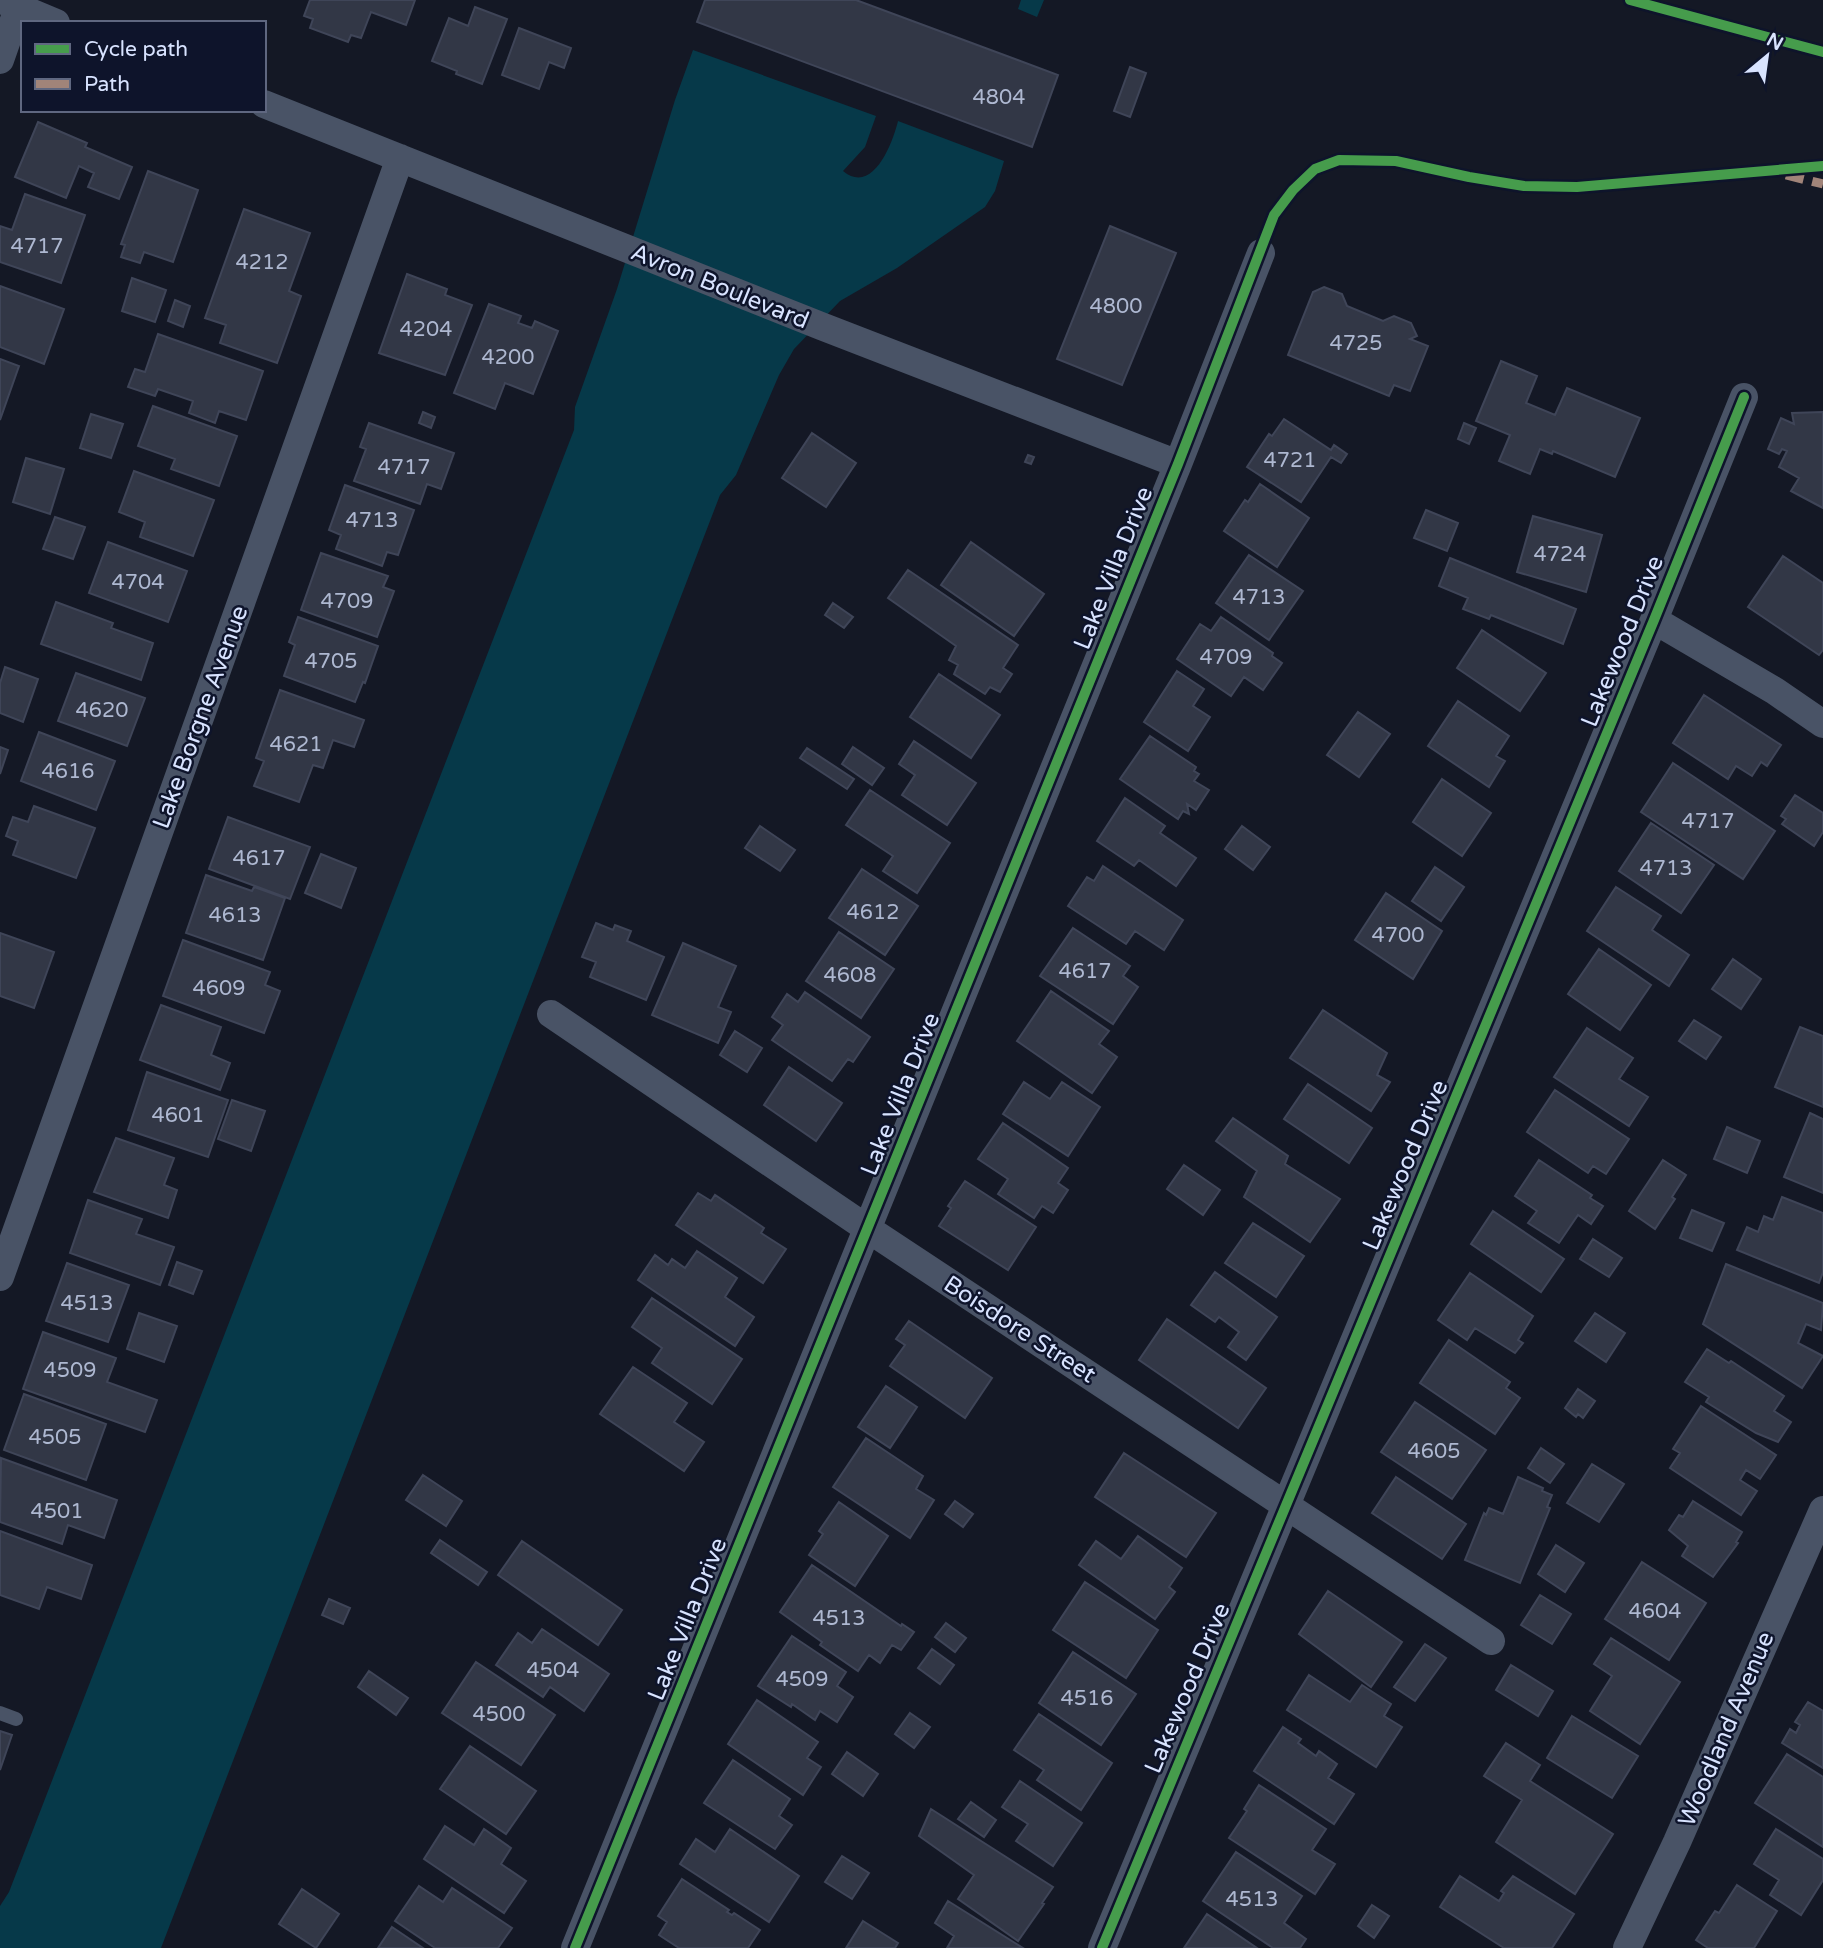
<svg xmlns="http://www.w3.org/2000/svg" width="1823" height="1948" viewBox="0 0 1823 1948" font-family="'Varela Round',sans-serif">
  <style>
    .water { fill: #063949 }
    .building { fill: #323746; stroke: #3f4558; stroke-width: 2 }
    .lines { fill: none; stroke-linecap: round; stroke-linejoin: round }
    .lane { stroke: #495366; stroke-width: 14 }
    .street { stroke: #495366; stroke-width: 28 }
    .quiet { stroke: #a18479; stroke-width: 9; stroke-dasharray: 18 9; stroke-linecap: butt }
    .cycleway-casing { stroke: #0e142b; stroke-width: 15 }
    .cycleway { stroke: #469c4c; stroke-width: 10 }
    .labels { text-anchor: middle; stroke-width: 5; stroke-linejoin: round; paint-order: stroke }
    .number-label { font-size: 21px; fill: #aeb8d1 }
    .street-label { font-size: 24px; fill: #d8e3ff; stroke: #0e142b }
  </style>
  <rect width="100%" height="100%" fill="#141825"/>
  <!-- water -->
  <path class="water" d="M1021,0H1044L1037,17L1018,9Z
    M693,50L876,116L865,147L843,171C873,196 893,142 898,121L1004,161L995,191L985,207L897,268L840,301L794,349L779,375L736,475L720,495L161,1948H0V1906L9,1892L574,430L575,407L617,289L675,100Z"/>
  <!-- building -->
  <path class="building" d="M310,0H415L406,25L371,12L361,38L351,35L348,42L310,28L313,19L304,16Z
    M705,0H856L1058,75L1032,147L697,22Z
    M475,7L507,19L482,84L456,74L457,71L432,61L449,18L468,26Z
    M519,28L571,48L564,68L549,62L539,89L502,75Z
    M1130,67L1146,73L1130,117L1114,111Z
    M38,122L87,143L85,147L132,167L119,199L88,187L94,173L79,166L66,198L15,177Z
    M148,171L198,190L173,262L144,252L140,263L121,257L125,245L121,244Z
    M25,194L85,215L61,283L0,262V226L12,230Z
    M244,209L310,233L289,291L301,296L277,363L220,343L226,325L205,318Z
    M1110,226L1176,253L1122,385L1057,359Z
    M407,274L447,289L445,295L472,305L445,375L379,353Z
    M132,278L166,290L155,322L122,311Z
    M0,286L64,309L44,364L0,347Z
    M1324,287L1342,294L1347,306L1383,321L1394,316L1411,323L1417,336L1410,339L1428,346L1410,391L1394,385L1389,396L1288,355L1313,292Z
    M175,300L190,306L183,327L168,321Z
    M489,304L521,316L518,323L532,328L535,321L558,331L533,394L505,383L495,409L454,393Z
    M158,334L263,371L246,420L219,411L215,423L189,413L193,401L158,389L155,396L128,387L135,369L145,372Z
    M0,359L19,366L0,420Z
    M1501,361L1537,376L1526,403L1555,415L1567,388L1640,418L1615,477L1553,451L1552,454L1540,449L1530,474L1499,461L1510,435L1476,421Z
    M153,406L237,436L219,486L171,469L175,459L138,446Z
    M423,412L435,417L431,428L419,423Z
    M1823,412V508L1791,491L1799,478L1779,467L1787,451L1782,449L1779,454L1768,449L1781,418L1794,424L1792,413Z
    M91,414L123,424L111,458L80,448Z
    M1284,419L1331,450L1334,445L1347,454L1341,463L1331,457L1301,502L1247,467L1269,434L1272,436Z
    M369,423L454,453L441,489L427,484L420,504L354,481L366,449L360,447Z
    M1464,423L1476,428L1469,444L1458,439Z
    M812,433L856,463L826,507L782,478Z
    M1028,455L1034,457L1031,464L1025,462Z
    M26,458L64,469L50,514L13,502Z
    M134,471L214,500L193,556L140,537L145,522L119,512Z
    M1260,484L1309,518L1277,567L1224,531L1245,500L1248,502Z
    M345,485L414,510L398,555L387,552L382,566L336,549L341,535L329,530Z
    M1426,510L1458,523L1447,551L1414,538Z
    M1533,516L1602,535L1586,592L1517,572Z
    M55,517L85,527L73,559L43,549Z
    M108,542L187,571L168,622L89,593Z
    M971,542L1044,594L1014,636L941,585Z
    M321,553L388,576L383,587L394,591L377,637L301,610Z
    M1249,555L1303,591L1269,640L1216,603Z
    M1783,556L1823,583V650L1819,655L1748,607Z
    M1450,558L1576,609L1563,644L1491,615L1489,619L1463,609L1468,598L1439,586Z
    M908,570L1018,645L1003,668L1012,674L1000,692L990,687L985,694L954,674L958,665L949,660L956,646L888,598Z
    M56,602L113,623L111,628L153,643L141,680L41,644Z
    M833,603L853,617L844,628L825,615Z
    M298,617L378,646L365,683L363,682L355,702L284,676L295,645L289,642Z
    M1221,617L1273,653L1272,656L1282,663L1263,690L1244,677L1231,696L1177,659L1200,624L1211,631Z
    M1482,630L1546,673L1520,711L1457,668Z
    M5,667L38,679L23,722L0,713V683Z
    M1177,671L1204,689L1193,706L1210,717L1188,751L1144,722Z
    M76,673L145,698L127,746L58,721Z
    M939,674L1000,715L971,758L910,717Z
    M280,690L364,720L354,747L333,740L323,768L313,765L299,802L254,786L264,761L256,758Z
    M1704,695L1781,745L1767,766L1761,762L1752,776L1736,766L1728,779L1673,743Z
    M1458,701L1509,736L1496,756L1505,761L1489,787L1428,746Z
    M1358,712L1390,734L1359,777L1327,755Z
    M39,732L115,761L96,810L21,781Z
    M1150,736L1196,767L1194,771L1199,774L1194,781L1209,790L1196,810L1187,804L1189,814L1183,811L1178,819L1120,779Z
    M914,741L976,783L947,825L902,795L915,775L899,764Z
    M0,747L8,750L0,774Z
    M853,747L884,768L872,785L842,764Z
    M807,748L854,779L847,789L800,758Z
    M1673,763L1775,831L1743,879L1641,812Z
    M1442,779L1491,813L1462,856L1413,822Z
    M870,790L950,843L917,893L883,871L893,856L846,825Z
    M1795,795L1823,813V832L1814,846L1782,824L1786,819L1781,816Z
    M1125,798L1165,826L1160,833L1196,858L1176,886L1139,860L1134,866L1097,841Z
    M34,806L95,828L76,878L13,855L18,841L6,836L13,817L28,822Z
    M228,817L310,847L290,899L209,869Z
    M1651,823L1714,865L1681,913L1619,871Z
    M760,826L795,850L780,871L745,848Z
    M1242,826L1270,847L1253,870L1225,849Z
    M321,854L356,868L341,908L305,893Z
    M1103,866L1183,920L1164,950L1135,931L1126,944L1068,906L1087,877L1094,881Z
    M1435,867L1464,887L1441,921L1412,901Z
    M862,869L918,906L885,955L829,918Z
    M206,875L252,891L254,887L285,898L263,960L186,933Z
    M1616,887L1661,916L1652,930L1689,955L1669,986L1587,931Z
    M1386,893L1442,931L1413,979L1355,940Z
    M596,923L613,930L615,925L631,931L627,941L664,957L646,1000L590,977L596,962L582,957Z
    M1073,928L1130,966L1123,976L1138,987L1113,1024L1040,976Z
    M839,932L894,969L861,1018L806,981Z
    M0,933L54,952L34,1008L0,996Z
    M183,940L270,972L265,985L280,991L264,1033L163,996Z
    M683,943L736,966L718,1007L731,1012L718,1043L652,1015Z
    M1599,949L1651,985L1620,1030L1568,994Z
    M1733,959L1761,979L1741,1009L1712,989Z
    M1051,991L1109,1031L1099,1044L1117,1057L1092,1093L1017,1041Z
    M805,992L870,1037L853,1062L848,1059L832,1081L772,1040L783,1025L772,1017L787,994L798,1002Z
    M161,1005L221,1027L211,1055L230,1063L220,1090L140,1060Z
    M1323,1010L1387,1053L1377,1075L1390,1082L1371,1111L1290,1058Z
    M1694,1020L1721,1037L1706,1059L1679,1041Z
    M1800,1027L1823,1036V1107L1775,1087Z
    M1587,1028L1633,1058L1619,1079L1648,1097L1629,1126L1554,1077Z
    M735,1031L762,1048L747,1072L720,1055Z
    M789,1067L842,1103L816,1141L764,1105Z
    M147,1072L228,1100L208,1157L128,1130Z
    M1024,1082L1050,1099L1062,1082L1100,1107L1068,1156L1003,1114Z
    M1308,1084L1372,1128L1349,1163L1284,1119Z
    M1555,1090L1629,1139L1606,1174L1593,1166L1588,1173L1527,1132Z
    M232,1100L265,1111L251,1151L218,1139Z
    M1810,1113L1823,1119V1193L1784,1177Z
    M1233,1118L1288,1156L1285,1164L1340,1199L1310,1242L1244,1197L1257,1171L1216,1141Z
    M1003,1123L1068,1168L1058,1183L1068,1190L1053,1213L1042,1206L1034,1218L998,1194L1008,1179L978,1159Z
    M1727,1127L1760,1141L1747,1173L1714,1159Z
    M116,1138L174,1158L164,1185L177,1190L168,1218L94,1192Z
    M1539,1160L1592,1195L1590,1198L1603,1206L1591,1224L1578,1215L1559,1243L1528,1223L1537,1211L1515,1196Z
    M1663,1160L1686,1175L1672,1197L1675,1199L1655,1229L1629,1211Z
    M1184,1165L1220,1190L1203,1215L1167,1189Z
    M965,1181L1036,1227L1008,1270L939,1226L951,1208L948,1206Z
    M698,1193L711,1201L715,1195L764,1228L761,1233L786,1249L763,1283L676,1225Z
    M1782,1197L1823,1213V1272L1819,1283L1737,1250L1747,1227L1758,1232L1764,1216L1773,1220Z
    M88,1200L142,1219L136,1234L174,1247L160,1285L70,1253Z
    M1692,1210L1724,1223L1712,1251L1680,1238Z
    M1493,1211L1564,1259L1541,1292L1471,1244Z
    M1253,1223L1304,1256L1276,1297L1225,1263Z
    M1593,1239L1622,1258L1609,1277L1580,1259Z
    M697,1251L737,1278L725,1297L754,1317L735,1346L638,1280L655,1255L668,1265L672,1259L685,1268Z
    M177,1262L202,1271L193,1294L169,1285Z
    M67,1263L129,1285L108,1342L46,1321Z
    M1726,1264L1823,1303L1821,1330L1806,1324L1798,1343L1823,1356L1802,1388L1703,1324Z
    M1215,1272L1277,1317L1246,1360L1228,1347L1239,1332L1219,1317L1215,1322L1191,1305Z
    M1470,1273L1533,1316L1518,1340L1523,1343L1515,1353L1475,1328L1467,1340L1438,1320Z
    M652,1298L742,1359L712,1404L652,1363L662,1348L632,1327Z
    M139,1313L177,1326L164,1362L127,1349Z
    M1595,1313L1625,1333L1606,1362L1575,1341Z
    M1167,1319L1266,1388L1238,1428L1139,1360Z
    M909,1321L992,1378L965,1418L890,1366L905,1345L896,1339Z
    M43,1332L116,1358L107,1382L157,1400L145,1432L23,1389Z
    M1449,1340L1510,1382L1506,1388L1520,1398L1495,1434L1420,1383Z
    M1707,1349L1729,1363L1731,1361L1784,1396L1774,1411L1791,1422L1778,1442L1756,1433L1706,1402L1709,1397L1685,1382Z
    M633,1367L687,1403L674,1422L704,1442L684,1471L600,1414Z
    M886,1386L917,1407L890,1448L858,1427Z
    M1578,1389L1595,1401L1583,1418L1578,1414L1576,1417L1565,1408Z
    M24,1394L106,1424L86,1480L4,1450Z
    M1415,1402L1486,1450L1452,1499L1381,1452Z
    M1701,1406L1776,1455L1760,1479L1746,1470L1740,1480L1757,1491L1741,1515L1670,1468L1680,1453L1673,1449Z
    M866,1438L923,1476L916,1489L934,1500L910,1538L833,1487Z
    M1541,1448L1564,1464L1550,1483L1528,1468Z
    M1124,1453L1216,1513L1186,1557L1095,1497Z
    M1,1458L117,1500L104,1538L68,1525L62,1544L0,1522Z
    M1592,1464L1624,1484L1599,1522L1567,1503Z
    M423,1475L462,1501L446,1526L406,1500Z
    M1396,1477L1466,1524L1442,1559L1372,1513Z
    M1518,1477L1543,1488L1542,1491L1552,1495L1547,1507L1550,1508L1520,1583L1465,1560L1484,1513L1486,1515L1489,1508L1503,1514Z
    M955,1501L973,1514L963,1527L945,1514Z
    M1693,1501L1742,1532L1736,1542L1738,1543L1713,1577L1682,1556L1688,1546L1669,1530L1679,1515L1683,1517Z
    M839,1502L888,1536L855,1586L809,1555L823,1534L819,1531Z
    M0,1531L92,1565L81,1599L47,1587L39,1609L0,1595Z
    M1138,1536L1182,1568L1169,1587L1175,1592L1155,1619L1079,1565L1096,1541L1121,1559Z
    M440,1540L487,1572L478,1585L431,1553Z
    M522,1541L622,1610L598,1645L498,1575Z
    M1556,1545L1584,1563L1565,1592L1538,1574Z
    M1642,1562L1706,1603L1669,1660L1605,1619Z
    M812,1565L901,1626L902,1624L914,1632L901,1650L892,1645L880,1663L869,1655L858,1671L820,1645L822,1642L780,1612Z
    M1085,1582L1158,1630L1126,1678L1053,1630Z
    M1328,1591L1402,1642L1371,1687L1299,1634Z
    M1540,1595L1571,1614L1552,1644L1521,1625Z
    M329,1599L350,1608L343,1624L322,1615Z
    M946,1623L966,1638L955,1652L935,1637Z
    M542,1629L609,1674L584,1711L550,1687L543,1697L496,1665L518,1633L532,1643Z
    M792,1636L846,1672L837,1686L853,1697L837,1722L820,1711L815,1720L792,1704L791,1707L758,1686Z
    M1611,1638L1680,1682L1640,1744L1590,1711L1612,1676L1594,1664Z
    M1425,1644L1446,1658L1415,1701L1394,1687Z
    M932,1649L954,1665L940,1684L918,1668Z
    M1073,1652L1136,1694L1101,1745L1039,1703Z
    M476,1662L555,1715L521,1765L442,1713Z
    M1511,1665L1553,1691L1538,1716L1496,1690Z
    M369,1671L408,1698L396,1715L358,1687Z
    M1309,1675L1350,1702L1362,1685L1391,1704L1384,1716L1402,1727L1376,1767L1287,1710Z
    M757,1700L818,1742L807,1758L821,1767L803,1795L728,1744Z
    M1808,1702L1823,1711V1768L1782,1743L1790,1729L1796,1733L1800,1725L1795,1722Z
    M910,1713L930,1727L914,1748L895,1734Z
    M1039,1714L1112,1763L1081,1810L1037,1780L1044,1770L1014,1750Z
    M1572,1716L1638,1756L1612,1798L1547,1758Z
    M1283,1727L1301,1739L1298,1743L1316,1756L1319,1751L1337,1764L1328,1778L1354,1794L1334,1824L1254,1771Z
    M0,1731L12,1735L0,1770Z
    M1506,1743L1540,1765L1530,1781L1613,1834L1575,1894L1496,1842L1522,1800L1484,1776Z
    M470,1746L536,1791L506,1834L440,1789Z
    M847,1752L878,1774L863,1796L832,1774Z
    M1787,1754L1823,1777V1847L1755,1803Z
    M733,1760L790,1799L779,1816L792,1825L775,1849L704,1803Z
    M1020,1781L1082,1823L1053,1866L1016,1841L1028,1824L1002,1807Z
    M1259,1785L1326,1829L1312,1850L1335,1864L1315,1894L1229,1838L1247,1811L1244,1809Z
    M971,1802L996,1820L984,1837L958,1819Z
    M931,1809L1053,1887L1042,1903L1044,1904L1018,1941L958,1899L974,1875L919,1836Z
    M445,1826L474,1845L484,1829L511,1848L501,1864L526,1881L504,1913L424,1859Z
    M730,1829L799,1876L769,1922L680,1864L696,1839L715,1852Z
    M1776,1829L1823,1859V1880L1801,1915L1770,1895L1779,1880L1754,1864Z
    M1236,1852L1302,1896L1284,1923L1306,1939L1300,1948H1273L1203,1901Z
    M842,1856L869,1873L852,1899L825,1882Z
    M1460,1876L1499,1901L1504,1893L1501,1891L1513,1876L1574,1914L1552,1948H1504L1440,1907Z
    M682,1879L729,1910L727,1912L732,1915L734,1913L760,1930L748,1948H679L659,1935L667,1922L658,1916Z
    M1737,1885L1777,1911L1754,1948H1708L1696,1940L1715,1911L1719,1913Z
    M419,1886L443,1902L452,1888L512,1928L498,1948H435L395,1921Z
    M302,1889L339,1914L316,1948L279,1924Z
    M948,1901L1023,1948H947L954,1936L935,1923Z
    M1372,1905L1389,1916L1374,1938L1358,1926Z
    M1207,1914L1257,1948H1184Z
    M863,1921L898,1943L895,1948H846Z
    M392,1927L423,1948H378Z"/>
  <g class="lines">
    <!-- lane -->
    <path class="lane" d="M0,1713L16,1719"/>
    <!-- street -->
    <path class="street" d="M4,1L56,23
      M0,60L21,0
      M264,104L821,326L1178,464
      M1654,620L1775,691L1823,724
      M551,1014L868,1229L1491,1641
      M0,1277L400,158
      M575,1948L1178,464L1261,253
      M1102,1948L1654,620L1744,397
      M1627,1948L1677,1842L1823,1510"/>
    <!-- quiet -->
    <path class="quiet" d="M1786,175L1823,184"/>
    <!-- cycleway casing -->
    <g class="cycleway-casing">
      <path id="cycleway" d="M1630,0L1823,52
        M575,1948L1178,464L1274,215L1293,190L1315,169L1339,160L1396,161L1469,177L1524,186L1577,187L1823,166
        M1102,1948L1654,620L1744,397"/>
    </g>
    <!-- cycleway -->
    <use href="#cycleway" class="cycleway"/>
  </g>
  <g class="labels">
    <!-- number labels -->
    <g class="number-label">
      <text x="999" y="104">4804</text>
      <text x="37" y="253">4717</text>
      <text x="262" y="269">4212</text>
      <text x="1116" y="313">4800</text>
      <text x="426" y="336">4204</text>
      <text x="1356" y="350">4725</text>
      <text x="508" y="364">4200</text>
      <text x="1290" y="467">4721</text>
      <text x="404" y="474">4717</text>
      <text x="372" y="527">4713</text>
      <text x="1560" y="561">4724</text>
      <text x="138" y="589">4704</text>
      <text x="1259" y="604">4713</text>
      <text x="347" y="608">4709</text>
      <text x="1226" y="664">4709</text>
      <text x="331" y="668">4705</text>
      <text x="102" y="717">4620</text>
      <text x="296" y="751">4621</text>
      <text x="68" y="778">4616</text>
      <text x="1708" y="828">4717</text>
      <text x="259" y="865">4617</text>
      <text x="1666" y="875">4713</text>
      <text x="873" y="919">4612</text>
      <text x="235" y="922">4613</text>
      <text x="1398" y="942">4700</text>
      <text x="1085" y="978">4617</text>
      <text x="850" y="982">4608</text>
      <text x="219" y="995">4609</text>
      <text x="178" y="1122">4601</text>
      <text x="87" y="1310">4513</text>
      <text x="70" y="1377">4509</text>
      <text x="55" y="1444">4505</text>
      <text x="1434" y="1458">4605</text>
      <text x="57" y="1518">4501</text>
      <text x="1655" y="1618">4604</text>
      <text x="839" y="1625">4513</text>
      <text x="553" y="1677">4504</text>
      <text x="802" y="1686">4509</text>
      <text x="1087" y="1705">4516</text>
      <text x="499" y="1721">4500</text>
      <text x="1252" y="1906">4513</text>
    </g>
    <!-- street labels -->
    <g class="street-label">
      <text transform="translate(720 286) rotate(22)" y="8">Avron Boulevard</text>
      <text transform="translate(1113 568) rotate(-68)" y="8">Lake Villa Drive</text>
      <text transform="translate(1622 641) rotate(-68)" y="8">Lakewood Drive</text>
      <text transform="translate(200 717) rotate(-70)" y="8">Lake Borgne Avenue</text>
      <text transform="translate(900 1094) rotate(-68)" y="8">Lake Villa Drive</text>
      <text transform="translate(1405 1165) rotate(-67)" y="8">Lakewood Drive</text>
      <text transform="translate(1020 1329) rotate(33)" y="8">Boisdore Street</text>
      <text transform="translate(687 1619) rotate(-68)" y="8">Lake Villa Drive</text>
      <text transform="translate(1187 1688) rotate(-67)" y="8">Lakewood Drive</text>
      <text transform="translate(1726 1729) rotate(-67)" y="8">Woodland Avenue</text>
    </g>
  </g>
  <!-- legend -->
  <rect x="21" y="21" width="245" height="91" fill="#0e142b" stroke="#5f6780" stroke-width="2"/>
  <rect x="35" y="44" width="35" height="10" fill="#469c4c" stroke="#5f6780" stroke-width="2"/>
  <text x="84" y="56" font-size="21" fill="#d8e3ff">Cycle path</text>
  <rect x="35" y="79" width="35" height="10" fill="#a18479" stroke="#5f6780" stroke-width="2"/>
  <text x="84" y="91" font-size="21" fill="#d8e3ff">Path</text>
  <!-- north arrow -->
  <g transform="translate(1767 56) rotate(29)" stroke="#0e142b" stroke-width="5" paint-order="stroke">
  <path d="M0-5L12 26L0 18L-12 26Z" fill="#d8e3ff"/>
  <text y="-10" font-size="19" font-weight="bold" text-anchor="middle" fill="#d8e3ff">N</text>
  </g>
</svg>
